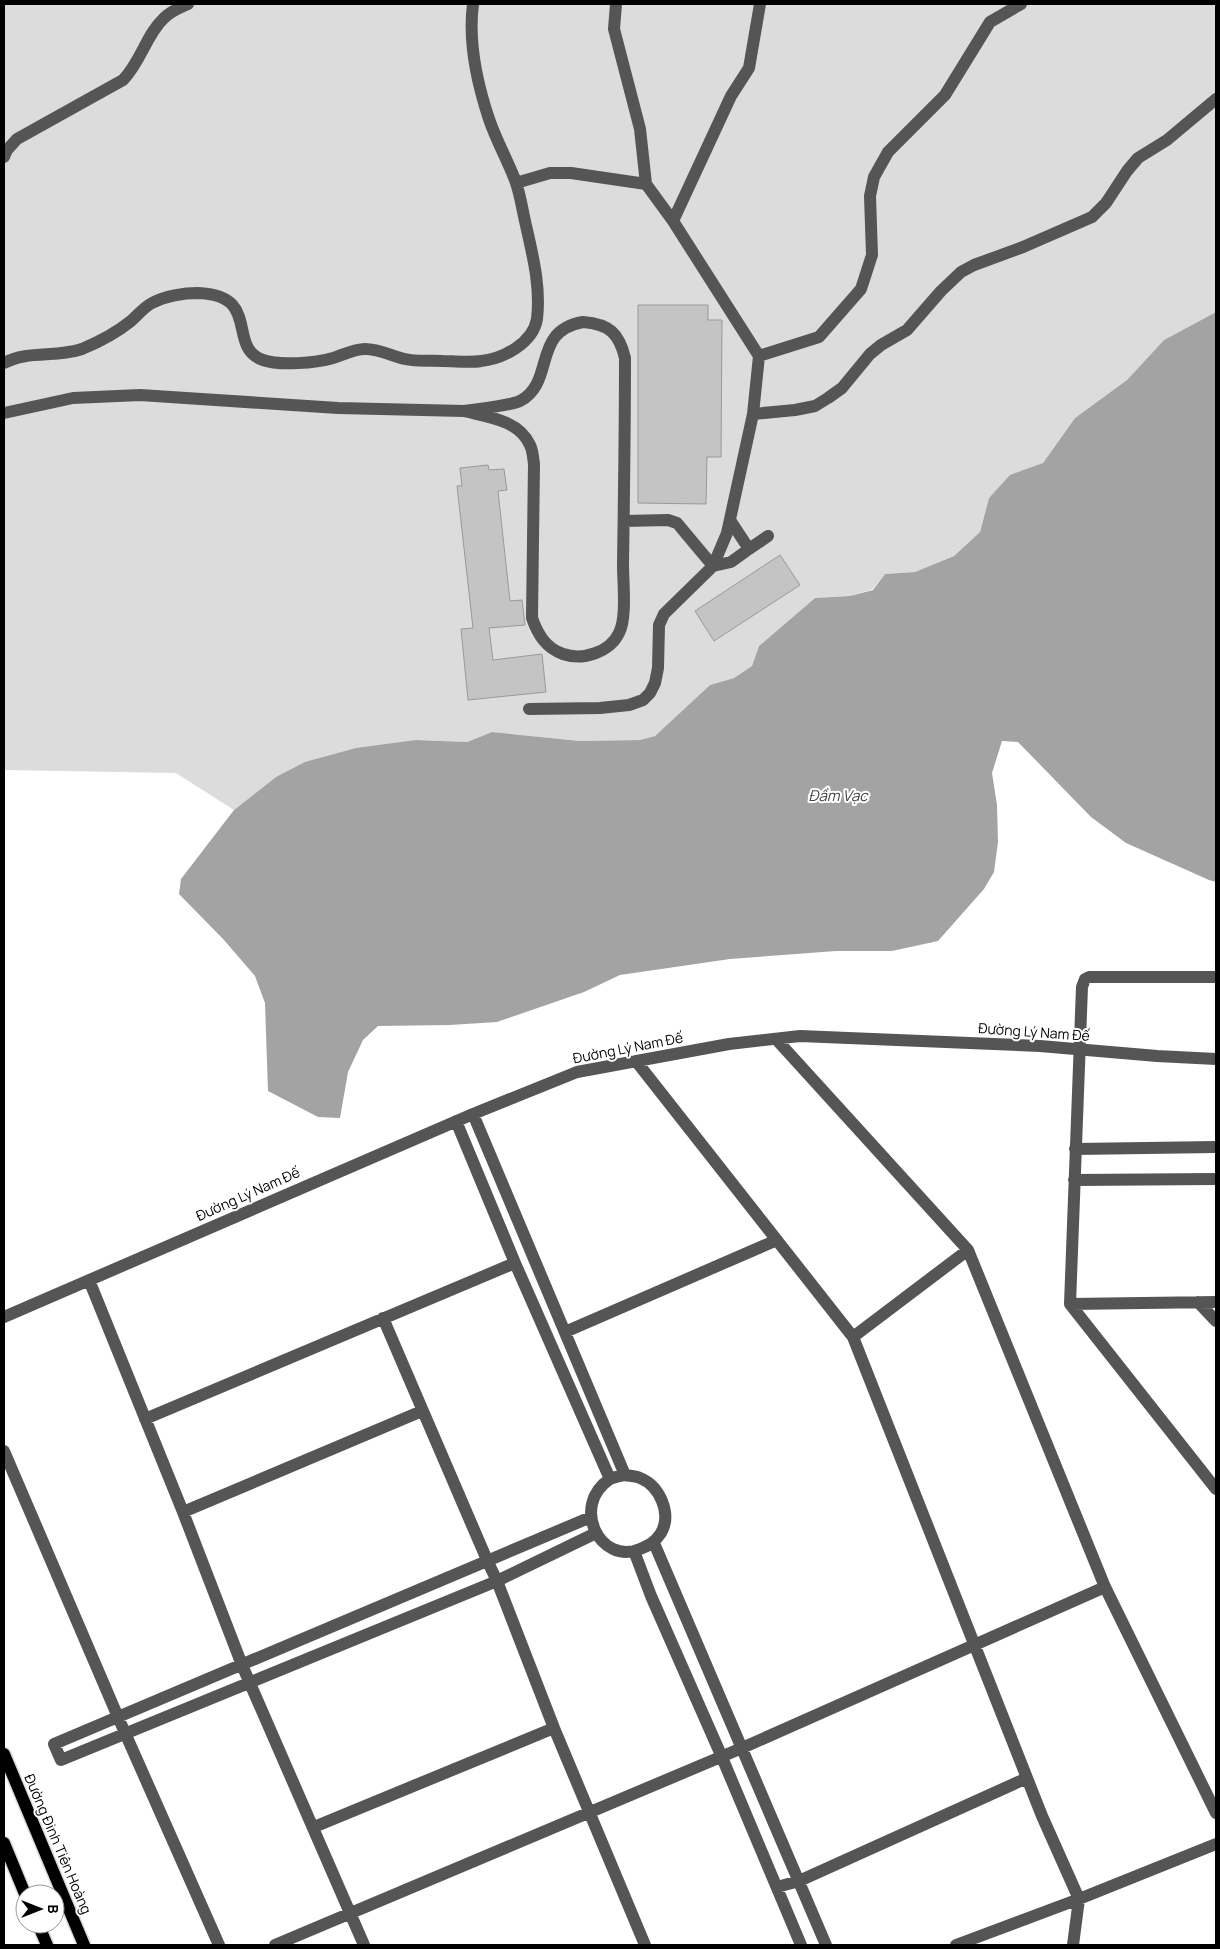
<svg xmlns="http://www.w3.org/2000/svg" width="1220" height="1949" viewBox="0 0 1220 1949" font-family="Manrope,sans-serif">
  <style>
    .green { fill: #dcdcdc }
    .water { fill: #a3a3a3 }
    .building { fill: #c4c4c4; stroke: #999 }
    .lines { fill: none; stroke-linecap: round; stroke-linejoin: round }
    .major-casing { stroke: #dbdbdb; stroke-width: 15 }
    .minor { stroke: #555; stroke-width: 12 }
    .major { stroke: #000; stroke-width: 12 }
    .labels { text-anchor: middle; stroke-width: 4; stroke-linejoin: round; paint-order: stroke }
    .street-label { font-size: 14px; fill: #000; stroke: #fff }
    .water-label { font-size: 15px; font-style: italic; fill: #444; stroke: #fff }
  </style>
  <rect width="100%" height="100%" fill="#fff"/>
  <!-- green -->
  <path class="green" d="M4,4H1216V312L1164,340L1127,380L1075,418L1043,463L1010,476L989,498L980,532L954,556L915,572L885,574L873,589L850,596L815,598L759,646L752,666L734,678L710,685L655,736L640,740L580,741L492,732L467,742L416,740L276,777L234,810L176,773L4,770Z"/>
  <!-- water -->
  <path class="water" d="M1216,312V882L1209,880L1126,843L1091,817L1018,742L1002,741L992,773L997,805L998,842L994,872L984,889L938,941L892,951H836L730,959L620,975L584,992L497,1022L450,1025L378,1026L363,1040L348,1072L340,1118L318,1117L268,1091L265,1003L255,976L224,940L179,894L181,879L234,810L276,777L305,762L356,748L416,740L467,742L492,732L580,741L640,740L655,736L710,685L734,678L752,666L759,646L815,598L850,596L873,590L885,574L915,572L954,556L980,532L989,498L1010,475L1043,463L1075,418L1127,380L1164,340Z"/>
  <!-- building -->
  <path class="building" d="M638,305H708V320H722L721,457H707L706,504L638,503Z
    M488,465L489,470L504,469L507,490L498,491L510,601L522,600L525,625L489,628L493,660L542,654L546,692L468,700L461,629L473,628L457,486H462L460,468Z
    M780,555L800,585L714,641L695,611Z"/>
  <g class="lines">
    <!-- major casing -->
    <g class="major-casing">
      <path id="major" d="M4,1754L84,1945
        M4,1843L25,1894
        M38,1924L47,1945"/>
    </g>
    <!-- minor -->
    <path class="minor" d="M4,157L7,150L17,139L123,80C141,62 146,35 164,18C171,11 179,8 188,4
      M516,183L550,173H571L646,184
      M673,221L731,96L749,68L760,4
      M583,322C609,324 619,333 625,358C625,427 624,496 623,565C623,583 627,618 619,633C610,652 583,661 563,654C546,648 538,635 532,618L534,464C533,458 533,451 530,445C519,420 488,417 464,411C477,409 509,406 520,401C556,382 531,331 583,322Z
      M759,356L819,337L861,289L872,255L870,196L874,177L888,152L945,95L990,22L1021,4
      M4,363C28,350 56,358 82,349C99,342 116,333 131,321C138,315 144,307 152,303C165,296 184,293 198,293C262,295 226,347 263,360C279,366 316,363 333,358C343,355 354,349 365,349C379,349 392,356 405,359C418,362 431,360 443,361C455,361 469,363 481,361C503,359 533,343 537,319C541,285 532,253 525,221C522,208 520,193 515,180C507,159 496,140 489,119C477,83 468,42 473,4
      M4,413L73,398L140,395L338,408L464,411
      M753,414L795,410L815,406L828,398L842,388L870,354L881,345L907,330L941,291L961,272L974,265L1023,247L1092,217L1106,203L1127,171L1138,158L1167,140L1216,99
      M624,521L668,520L677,523L713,566L731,562L749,549L730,520
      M749,549L768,536
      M529,709L600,708L629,705L643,700L650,693L655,683L658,668L659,625L664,614L713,566L727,533L753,414L759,356L673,221L646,184L640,129L614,29L616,4
      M1216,977H1089L1085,979L1082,987L1070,1304L1216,1489
      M776,1039L968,1250L1105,1587L1216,1813
      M636,1061L853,1337L1042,1816L1079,1899L1073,1945
      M473,1114L625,1475
      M456,1121L515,1263L610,1479
      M1075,1149L1216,1147
      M1074,1180L1216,1179
      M89,1280L183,1512L242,1665L364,1945
      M1198,1302L1216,1321
      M1070,1304L1216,1302
      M4,1317L473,1114L577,1072L729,1044L800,1036L1040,1046L1157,1056L1216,1059
      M383,1318L487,1560L497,1581L554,1728L645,1945
      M565,1332L777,1240
      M853,1337L968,1250
      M145,1419L515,1263
      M4,1451L118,1717L219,1945
      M625,1475C630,1476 636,1476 640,1478C660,1486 672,1514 661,1533C655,1542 650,1545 640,1549C600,1566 570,1505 610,1479C614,1477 620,1476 625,1475Z
      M183,1512L422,1411
      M591,1517L54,1744L61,1760L497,1581L596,1533
      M654,1543L826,1945
      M634,1551L651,1596L721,1755L801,1945
      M314,1827L554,1728
      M777,1887L799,1881L1027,1778
      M275,1945L742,1748L1105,1587
      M956,1945L1079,1899L1216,1844"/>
    <!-- major -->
    <use href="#major" class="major"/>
  </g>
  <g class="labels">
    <!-- street labels -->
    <g class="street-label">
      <text transform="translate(1034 1032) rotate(4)" y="5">Đường Lý Nam Đế</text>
      <text transform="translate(628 1048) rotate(-11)" y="5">Đường Lý Nam Đế</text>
      <text transform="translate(248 1194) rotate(-24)" y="5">Đường Lý Nam Đế</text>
      <text transform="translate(58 1844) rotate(67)" y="5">Đường Đinh Tiên Hoàng</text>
    </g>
    <!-- water labels -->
    <g class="water-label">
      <text x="838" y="801">Đầm Vạc</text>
    </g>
  </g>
  <!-- border -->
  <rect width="1220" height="1949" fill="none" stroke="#000000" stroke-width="10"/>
  <!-- north arrow -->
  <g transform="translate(40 1909) rotate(90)"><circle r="24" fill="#ffffff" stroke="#999999"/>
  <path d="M0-4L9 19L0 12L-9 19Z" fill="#000000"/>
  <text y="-8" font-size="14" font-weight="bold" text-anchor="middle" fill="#000000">B</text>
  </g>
</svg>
